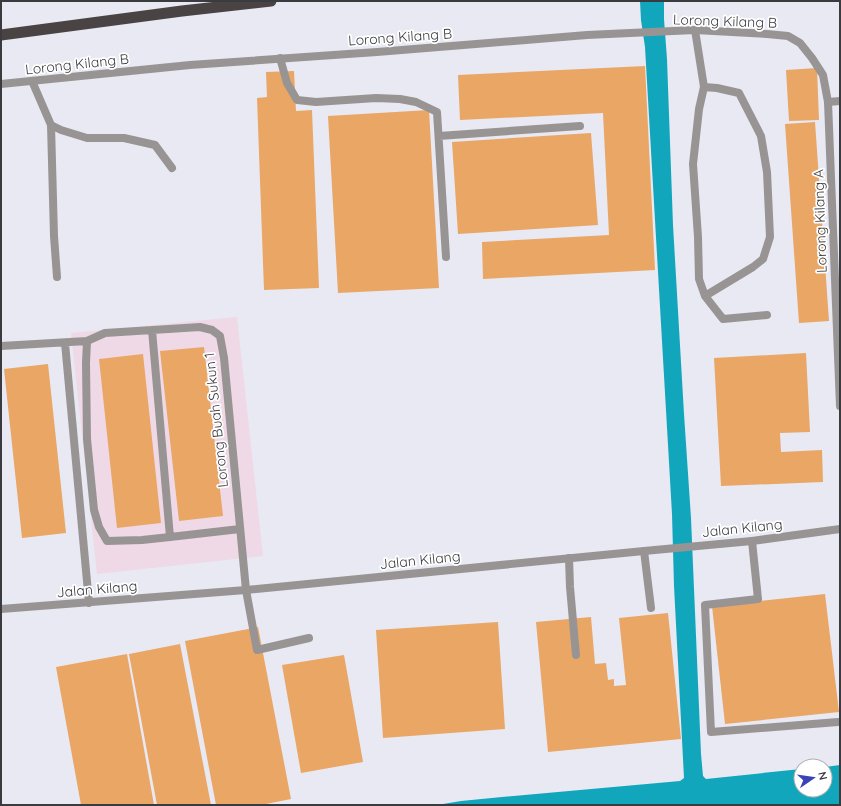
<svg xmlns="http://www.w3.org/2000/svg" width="841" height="806" viewBox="0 0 841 806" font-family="Quicksand,sans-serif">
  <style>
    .industrial { fill: #efd9e6 }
    .water { fill: #12a6bd }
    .building { fill: #e9a665 }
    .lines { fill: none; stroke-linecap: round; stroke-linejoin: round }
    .service { stroke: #999494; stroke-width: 8 }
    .minor { stroke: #999494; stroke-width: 8 }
    .tertiary { stroke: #999494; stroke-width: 8 }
    .trunk { stroke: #4a4343; stroke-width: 11 }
    .labels { text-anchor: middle; stroke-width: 3.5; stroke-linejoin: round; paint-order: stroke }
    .street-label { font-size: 14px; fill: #3a3b3e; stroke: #fff }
  </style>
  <rect width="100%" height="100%" fill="#e8e9f3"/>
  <!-- industrial -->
  <path class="industrial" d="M237,317L263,556L97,574L71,333Z"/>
  <!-- water -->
  <path class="water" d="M640,1H664V19L667,59L673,225L684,414L691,518L701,754L703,776L706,779L801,769V790H825V767L840,765V805H437L461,801L502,797L680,781L684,778L674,586L672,514L645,47L641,20Z"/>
  <!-- building -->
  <path class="building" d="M645,66L655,270L483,279L482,242L609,235L603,113L460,120L458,75Z
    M817,68L819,120L789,121L786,70Z
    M294,71L296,111L312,110L319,288L264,290L257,98L267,97L266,72Z
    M429,110L439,288L338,293L328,116Z
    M815,122L829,321L799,323L785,124Z
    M591,133L598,225L458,234L452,142Z
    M204,347L223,516L179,521L160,351Z
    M806,353L810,432L780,433L781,452L822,450L823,482L721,486L714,358Z
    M143,354L161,523L117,528L99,359Z
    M48,364L66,533L22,538L4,369Z
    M825,594L839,712L725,724L712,606Z
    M668,613L681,739L548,752L536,622L591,617L595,664L606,663L608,680L614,679V686L626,685L619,618Z
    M498,622L505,729L383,738L376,630Z
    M258,627L291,799L261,805H216L185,641Z
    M180,644L211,805H157L129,654Z
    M127,654L154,805H81L56,667Z
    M344,655L363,762L301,773L282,665Z"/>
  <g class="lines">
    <!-- service -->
    <path class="service" d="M695,30L704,87
      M280,58L287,83L297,100L316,102L376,98L400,99L416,102L437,112L446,257
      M32,81L51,125L61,130L87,138H124L155,145L172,168
      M828,102L840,101
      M51,125L54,236L57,277
      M439,136L580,126
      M705,296L753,267L763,259L770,237L767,172L761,136L739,93L717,88L704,87L699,109L693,164L698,237L699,279L705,296L723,319L767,315
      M87,341L86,363L87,439L94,510L99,527L107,541L142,540L170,537L152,330
      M65,343L89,603
      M1,346L87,341L105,333L200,327L212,330L220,336L224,358L246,590L257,650L309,638
      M170,537L240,529
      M752,541L758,599L705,605L711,732L838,722
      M644,551L651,608
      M569,558L570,587L576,655"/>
    <!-- minor -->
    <path class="minor" d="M1,84L190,65L377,52L587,35L695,30L767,34L788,36L800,43L812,58L823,75L828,102L840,406"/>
    <!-- tertiary -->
    <path class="tertiary" d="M1,609L246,590L644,551L752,541L840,529"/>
    <!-- trunk -->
    <path class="trunk" d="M1,35L182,11L271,1"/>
  </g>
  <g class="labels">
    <!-- street labels -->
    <g class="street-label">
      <text transform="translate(725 21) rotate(2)" y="5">Lorong Kilang B</text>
      <text transform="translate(400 37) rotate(-4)" y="5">Lorong Kilang B</text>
      <text transform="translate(77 64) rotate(-6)" y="5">Lorong Kilang B</text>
      <text transform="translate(820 221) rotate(-92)" y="5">Lorong Kilang A</text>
      <text transform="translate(216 420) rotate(-96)" y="5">Lorong Buah Sukun 1</text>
      <text transform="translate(742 528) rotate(-6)" y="5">Jalan Kilang</text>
      <text transform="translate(420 560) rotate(-6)" y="5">Jalan Kilang</text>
      <text transform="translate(97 589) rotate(-5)" y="5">Jalan Kilang</text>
    </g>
  </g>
  <!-- border -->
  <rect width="841" height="806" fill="none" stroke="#3a3b3e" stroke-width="4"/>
  <!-- north arrow -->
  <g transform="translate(813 778) rotate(77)"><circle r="19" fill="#ffffff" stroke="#b0b1b2"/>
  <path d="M0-3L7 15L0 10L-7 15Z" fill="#3a44b7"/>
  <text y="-6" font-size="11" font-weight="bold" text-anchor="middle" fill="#3a3b3e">N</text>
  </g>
</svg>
